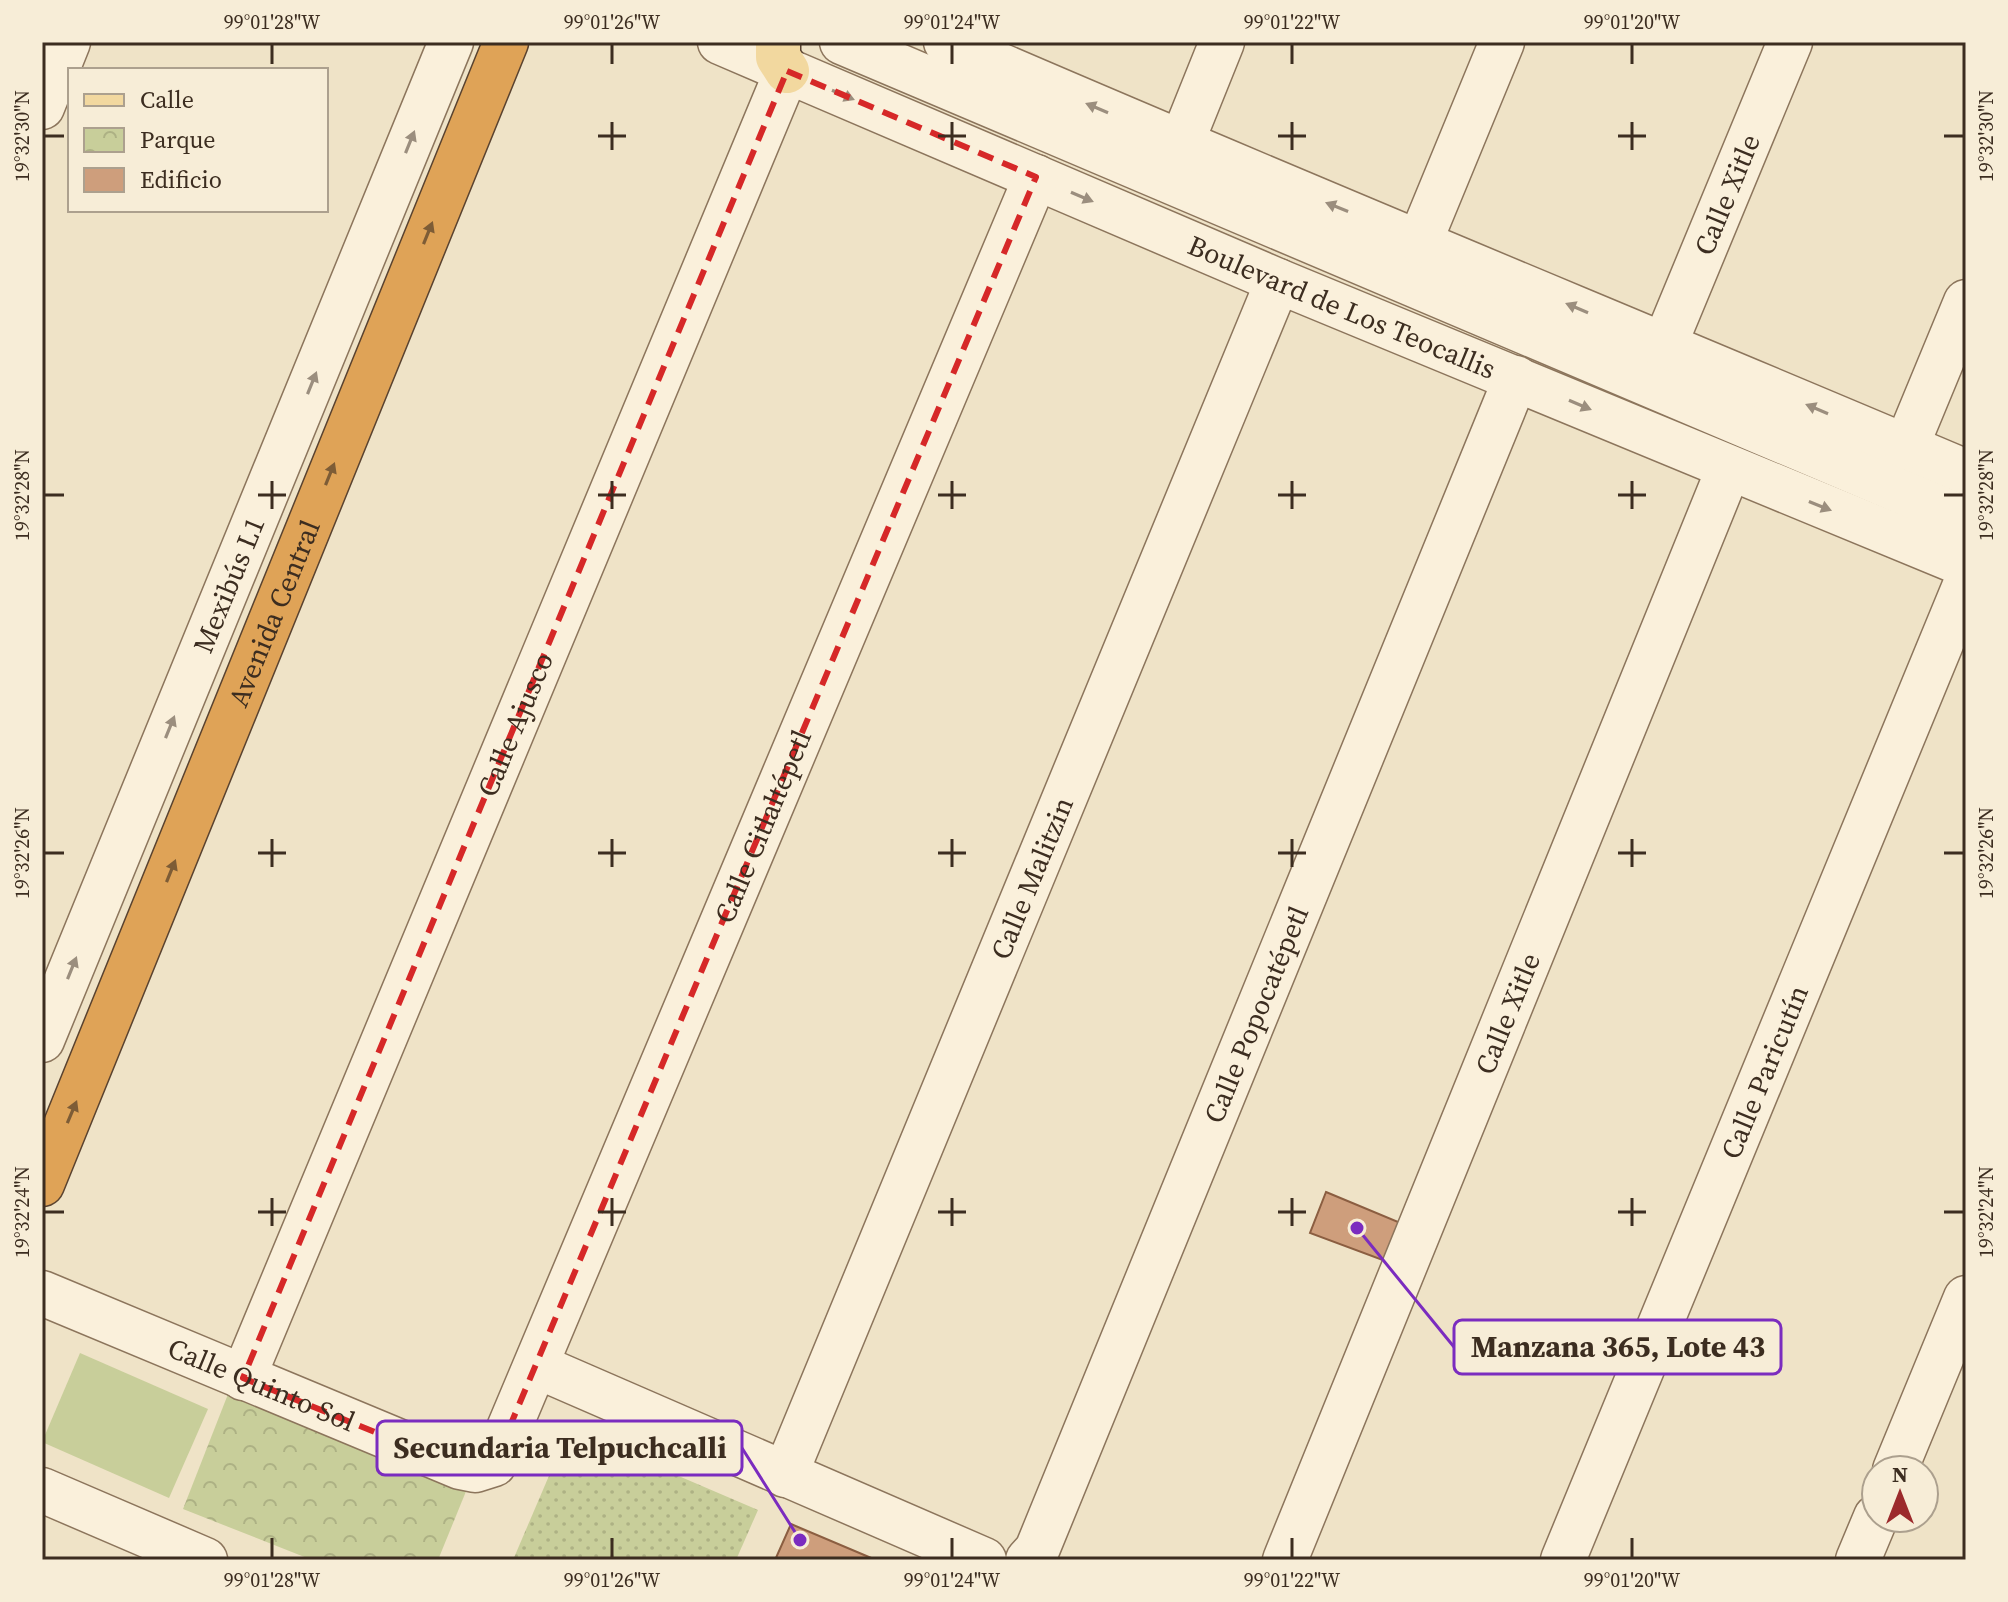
<svg xmlns="http://www.w3.org/2000/svg" width="2008" height="1602" viewBox="0 0 2008 1602" font-family="'Source Serif 4',serif">
  <style>
    .grass { fill: url(#grass-dots) }
    .park { fill: url(#park-crowns) }
    .pitch { fill: #c8ce9a }
    .building { fill: #ce9e7c; stroke: #8b5e41; stroke-width: 2 }
    .lines { fill: none; stroke-linecap: round; stroke-linejoin: round }
    .minor-casing { stroke: #8c755c; stroke-width: 47 }
    .major-casing { stroke: #5a4330; stroke-width: 47 }
    .highway-casing { stroke: #5a4330; stroke-width: 47 }
    .minor { stroke: #faf0db; stroke-width: 44 }
    .major { stroke: #f2d89f; stroke-width: 44 }
    .highway { stroke: #dfa357; stroke-width: 44 }
    .oneway { fill: #9b8e7e }
    .oneway2 { fill: #7d5c36 }
    .marked { fill: none; stroke: #d62828; stroke-width: 6; stroke-dasharray: 16 10; stroke-linejoin: round }
    .ticks { fill: none; stroke: #3c2d20; stroke-width: 3 }
    .labels { text-anchor: middle; stroke-width: 7; stroke-linejoin: round; paint-order: stroke }
    .street-label { font-size: 28px; fill: #3c2d20; stroke: #f7edd7 }
    .leader { fill: none; stroke: #7b2cbf; stroke-width: 3 }
    .callout-dot { fill: #7b2cbf; stroke: #f7edd7; stroke-width: 3 }
    .callout { fill: #f7edd7; stroke: #7b2cbf; stroke-width: 3 }
    .callout-label { font-size: 30px; text-anchor: middle; font-weight: bold; fill: #3c2d20 }
    .neatline { fill: none; stroke: #3c2d20; stroke-width: 3 }
    .ticks-label { font-size: 20px; text-anchor: middle; fill: #3c2d20 }
  </style>
  <defs>
    <pattern id="grass-dots" width="8" height="8" patternUnits="userSpaceOnUse" patternTransform="scale(2)"><rect width="8" height="8" fill="#c8ce9a"/><path d="M2 2h.1M6 6h.1" fill="none" stroke="#adb184" stroke-width="1.8" stroke-linecap="round"/></pattern>
    <pattern id="park-crowns" width="20" height="18" patternUnits="userSpaceOnUse" patternTransform="scale(2)"><rect width="20" height="18" fill="#c8ce9a"/><path d="M2 6a3 3 0 1 1 6 0M12 15a3 3 0 1 1 6 0" fill="none" stroke="#adb184"/></pattern>
  </defs>
  <rect width="100%" height="100%" fill="#efe3c7"/>
  <!-- grass -->
  <path class="grass" d="M569,1429L758,1510L736,1560H513Z"/>
  <!-- park -->
  <path class="park" d="M230,1389L469,1484L438,1560H312L183,1509Z"/>
  <!-- pitch -->
  <path class="pitch" d="M80,1353L208,1409L169,1498L42,1442Z"/>
  <!-- building -->
  <path class="building" d="M1326,1192L1403,1224L1388,1262L1310,1233Z
    M791,1524L876,1560H775Z"/>
  <g class="lines">
    <!-- minor casing -->
    <g class="minor-casing">
      <g id="minor">
        <path id="s1" d="M720,42L1278,281L1966,565"/>
        <path d="M842,42L1966,519"/>
        <path d="M946,42C1285,189 1626,328 1966,472"/>
        <path d="M42,107L68,42"/>
        <path d="M1181,144L1222,42"/>
        <path d="M1420,241L1502,42"/>
        <path id="s2" d="M1664,346L1790,42"/>
        <path d="M1906,447L1966,302"/>
        <path id="s3" d="M42,1040L451,42"/>
        <path id="s4" d="M42,1293L460,1467L475,1470L494,1464L1036,177"/>
        <path d="M537,1366L984,1560"/>
        <path id="s5" d="M243,1378L787,71"/>
        <path d="M1895,1470L1966,1298"/>
        <path id="s6" d="M785,1475L1278,281"/>
        <path d="M42,1490L205,1560"/>
        <path id="s7" d="M1028,1560L1037,1550L1516,378"/>
        <path id="s8" d="M1285,1560L1729,468"/>
        <path id="s9" d="M1563,1560L1966,583"/>
        <path d="M1858,1560L1876,1517"/>
      </g>
    </g>
    <!-- major casing -->
    <g class="major-casing">
      <path id="major" d="M778,42V57L787,71"/>
    </g>
    <!-- highway casing -->
    <g class="highway-casing">
      <g id="highway">
        <path id="s10" d="M42,1184L506,42"/>
      </g>
    </g>
    <!-- minor -->
    <use href="#minor" class="minor"/>
    <!-- major -->
    <use href="#major" class="major"/>
    <!-- highway -->
    <use href="#highway" class="highway"/>
  </g>
  <!-- one-way arrows -->
  <defs><path id="oneway-solid" d="M-6-.8H1V-3.2L6.5 0L1 3.2V.8H-6Z" transform="scale(2)"/></defs>
  <g class="oneway">
    <use href="#oneway-solid" transform="translate(843 95) rotate(23)"/>
    <use href="#oneway-solid" transform="translate(1097 108) rotate(-157)"/>
    <use href="#oneway-solid" transform="translate(410 142) rotate(-68)"/>
    <use href="#oneway-solid" transform="translate(1082 197) rotate(23)"/>
    <use href="#oneway-solid" transform="translate(1337 207) rotate(-158)"/>
    <use href="#oneway-solid" transform="translate(1577 308) rotate(-157)"/>
    <use href="#oneway-solid" transform="translate(312 383) rotate(-68)"/>
    <use href="#oneway-solid" transform="translate(1580 405) rotate(23)"/>
    <use href="#oneway-solid" transform="translate(1817 409) rotate(-157)"/>
    <use href="#oneway-solid" transform="translate(1820 506) rotate(22)"/>
    <use href="#oneway-solid" transform="translate(170 727) rotate(-68)"/>
    <use href="#oneway-solid" transform="translate(72 968) rotate(-68)"/>
  </g>
  <g class="oneway2">
    <use href="#oneway-solid" transform="translate(428 233) rotate(-68)"/>
    <use href="#oneway-solid" transform="translate(330 474) rotate(-68)"/>
    <use href="#oneway-solid" transform="translate(171 871) rotate(-68)"/>
    <use href="#oneway-solid" transform="translate(72 1112) rotate(-67)"/>
  </g>
  <!-- marked area -->
  <path class="marked" d="M787,71L1036,177L494,1464L460,1467L243,1378Z"/>
  <!-- ticks -->
  <path class="ticks" d="M272,44V64M612,44V64M952,44V64M1292,44V64M1632,44V64M612,122V150M952,122V150M1292,122V150M1632,122V150M44,136H64M598,136H626M938,136H966M1278,136H1306M1618,136H1646M1944,136H1964M272,481V509M612,481V509M952,481V509M1292,481V509M1632,481V509M44,495H64M258,495H286M598,495H626M938,495H966M1278,495H1306M1618,495H1646M1944,495H1964M272,839V867M612,839V867M952,839V867M1292,839V867M1632,839V867M44,853H64M258,853H286M598,853H626M938,853H966M1278,853H1306M1618,853H1646M1944,853H1964M272,1198V1226M612,1198V1226M952,1198V1226M1292,1198V1226M1632,1198V1226M44,1212H64M258,1212H286M598,1212H626M938,1212H966M1278,1212H1306M1618,1212H1646M1944,1212H1964M272,1538V1558M612,1538V1558M952,1538V1558M1292,1538V1558M1632,1538V1558"/>
  <g class="labels">
    <!-- street labels -->
    <g class="street-label">
      <text dy="10" stroke="none"><textPath href="#s2" startOffset="164">Calle Xitle</textPath></text>
      <text dy="10" stroke="none"><textPath href="#s1" startOffset="676">Boulevard de Los Teocallis</textPath></text>
      <text dy="10" stroke="none"><textPath href="#s3" startOffset="492">Mexibús L1</textPath></text>
      <text dy="10" stroke="none"><textPath href="#s10" startOffset="616">Avenida Central</textPath></text>
      <text dy="10" stroke="none"><textPath href="#s5" startOffset="708">Calle Ajusco</textPath></text>
      <text dy="10" stroke="none"><textPath href="#s4" startOffset="1180">Calle Citlaltépetl</textPath></text>
      <text dy="10" stroke="none"><textPath href="#s6" startOffset="646">Calle Malitzin</textPath></text>
      <text dy="10" stroke="none"><textPath href="#s8" startOffset="590">Calle Xitle</textPath></text>
      <text dy="10" stroke="none"><textPath href="#s7" startOffset="592">Calle Popocatépetl</textPath></text>
      <text dy="10" stroke="none"><textPath href="#s9" startOffset="528">Calle Paricutín</textPath></text>
      <text dy="10" stroke="none"><textPath href="#s4" startOffset="238">Calle Quinto Sol</textPath></text>
    </g>
  </g>
  <!-- callouts -->
  <path class="leader" d="M1357 1228L1454 1347M800 1540L742 1448"/>
  <g class="callout-dot">
    <circle cx="1357" cy="1228" r="8"/>
    <circle cx="800" cy="1540" r="8"/>
  </g>
  <g class="callout">
    <rect x="1454" y="1320" width="327" height="54" rx="8"/>
    <rect x="377" y="1421" width="365" height="54" rx="8"/>
  </g>
  <g class="callout-label">
    <text x="1618" y="1357">Manzana 365, Lote 43</text>
    <text x="560" y="1458">Secundaria Telpuchcalli</text>
  </g>
  <!-- border -->
  <rect width="2008" height="1602" fill="none" stroke="#f7edd7" stroke-width="88"/>
  <!-- legend -->
  <rect x="68" y="68" width="260" height="144" fill="#f7edd7" stroke="#aca08e" stroke-width="2"/>
  <rect x="84" y="94" width="40" height="12" fill="#f2d89f" stroke="#aca08e" stroke-width="2"/>
  <text x="140" y="108" font-size="24" fill="#3c2d20">Calle</text>
  <rect x="84" y="128" width="40" height="24" fill="url(#park-crowns)" stroke="#aca08e" stroke-width="2"/>
  <text x="140" y="148" font-size="24" fill="#3c2d20">Parque</text>
  <rect x="84" y="168" width="40" height="24" fill="#ce9e7c" stroke="#aca08e" stroke-width="2"/>
  <text x="140" y="188" font-size="24" fill="#3c2d20">Edificio</text>
  <!-- north arrow -->
  <g transform="translate(1900 1494)"><circle r="38" fill="#f7edd7" stroke="#aca08e" stroke-width="2"/>
  <path d="M0-6L14 30L0 20L-14 30Z" fill="#9c2a2c"/>
  <text y="-12" font-size="22" font-weight="bold" text-anchor="middle" fill="#3c2d20">N</text>
  </g>
  <rect x="44" y="44" width="1920" height="1514" class="neatline"/>
  <g class="ticks-label">
    <text x="272" y="29">99°01'28"W</text>
    <text x="612" y="29">99°01'26"W</text>
    <text x="952" y="29">99°01'24"W</text>
    <text x="1292" y="29">99°01'22"W</text>
    <text x="1632" y="29">99°01'20"W</text>
    <text transform="translate(22 136) rotate(-90)" y="7">19°32'30"N</text>
    <text transform="translate(1986 136) rotate(-90)" y="7">19°32'30"N</text>
    <text transform="translate(22 495) rotate(-90)" y="7">19°32'28"N</text>
    <text transform="translate(1986 495) rotate(-90)" y="7">19°32'28"N</text>
    <text transform="translate(22 853) rotate(-90)" y="7">19°32'26"N</text>
    <text transform="translate(1986 853) rotate(-90)" y="7">19°32'26"N</text>
    <text transform="translate(22 1212) rotate(-90)" y="7">19°32'24"N</text>
    <text transform="translate(1986 1212) rotate(-90)" y="7">19°32'24"N</text>
    <text x="272" y="1587">99°01'28"W</text>
    <text x="612" y="1587">99°01'26"W</text>
    <text x="952" y="1587">99°01'24"W</text>
    <text x="1292" y="1587">99°01'22"W</text>
    <text x="1632" y="1587">99°01'20"W</text>
  </g>
</svg>
